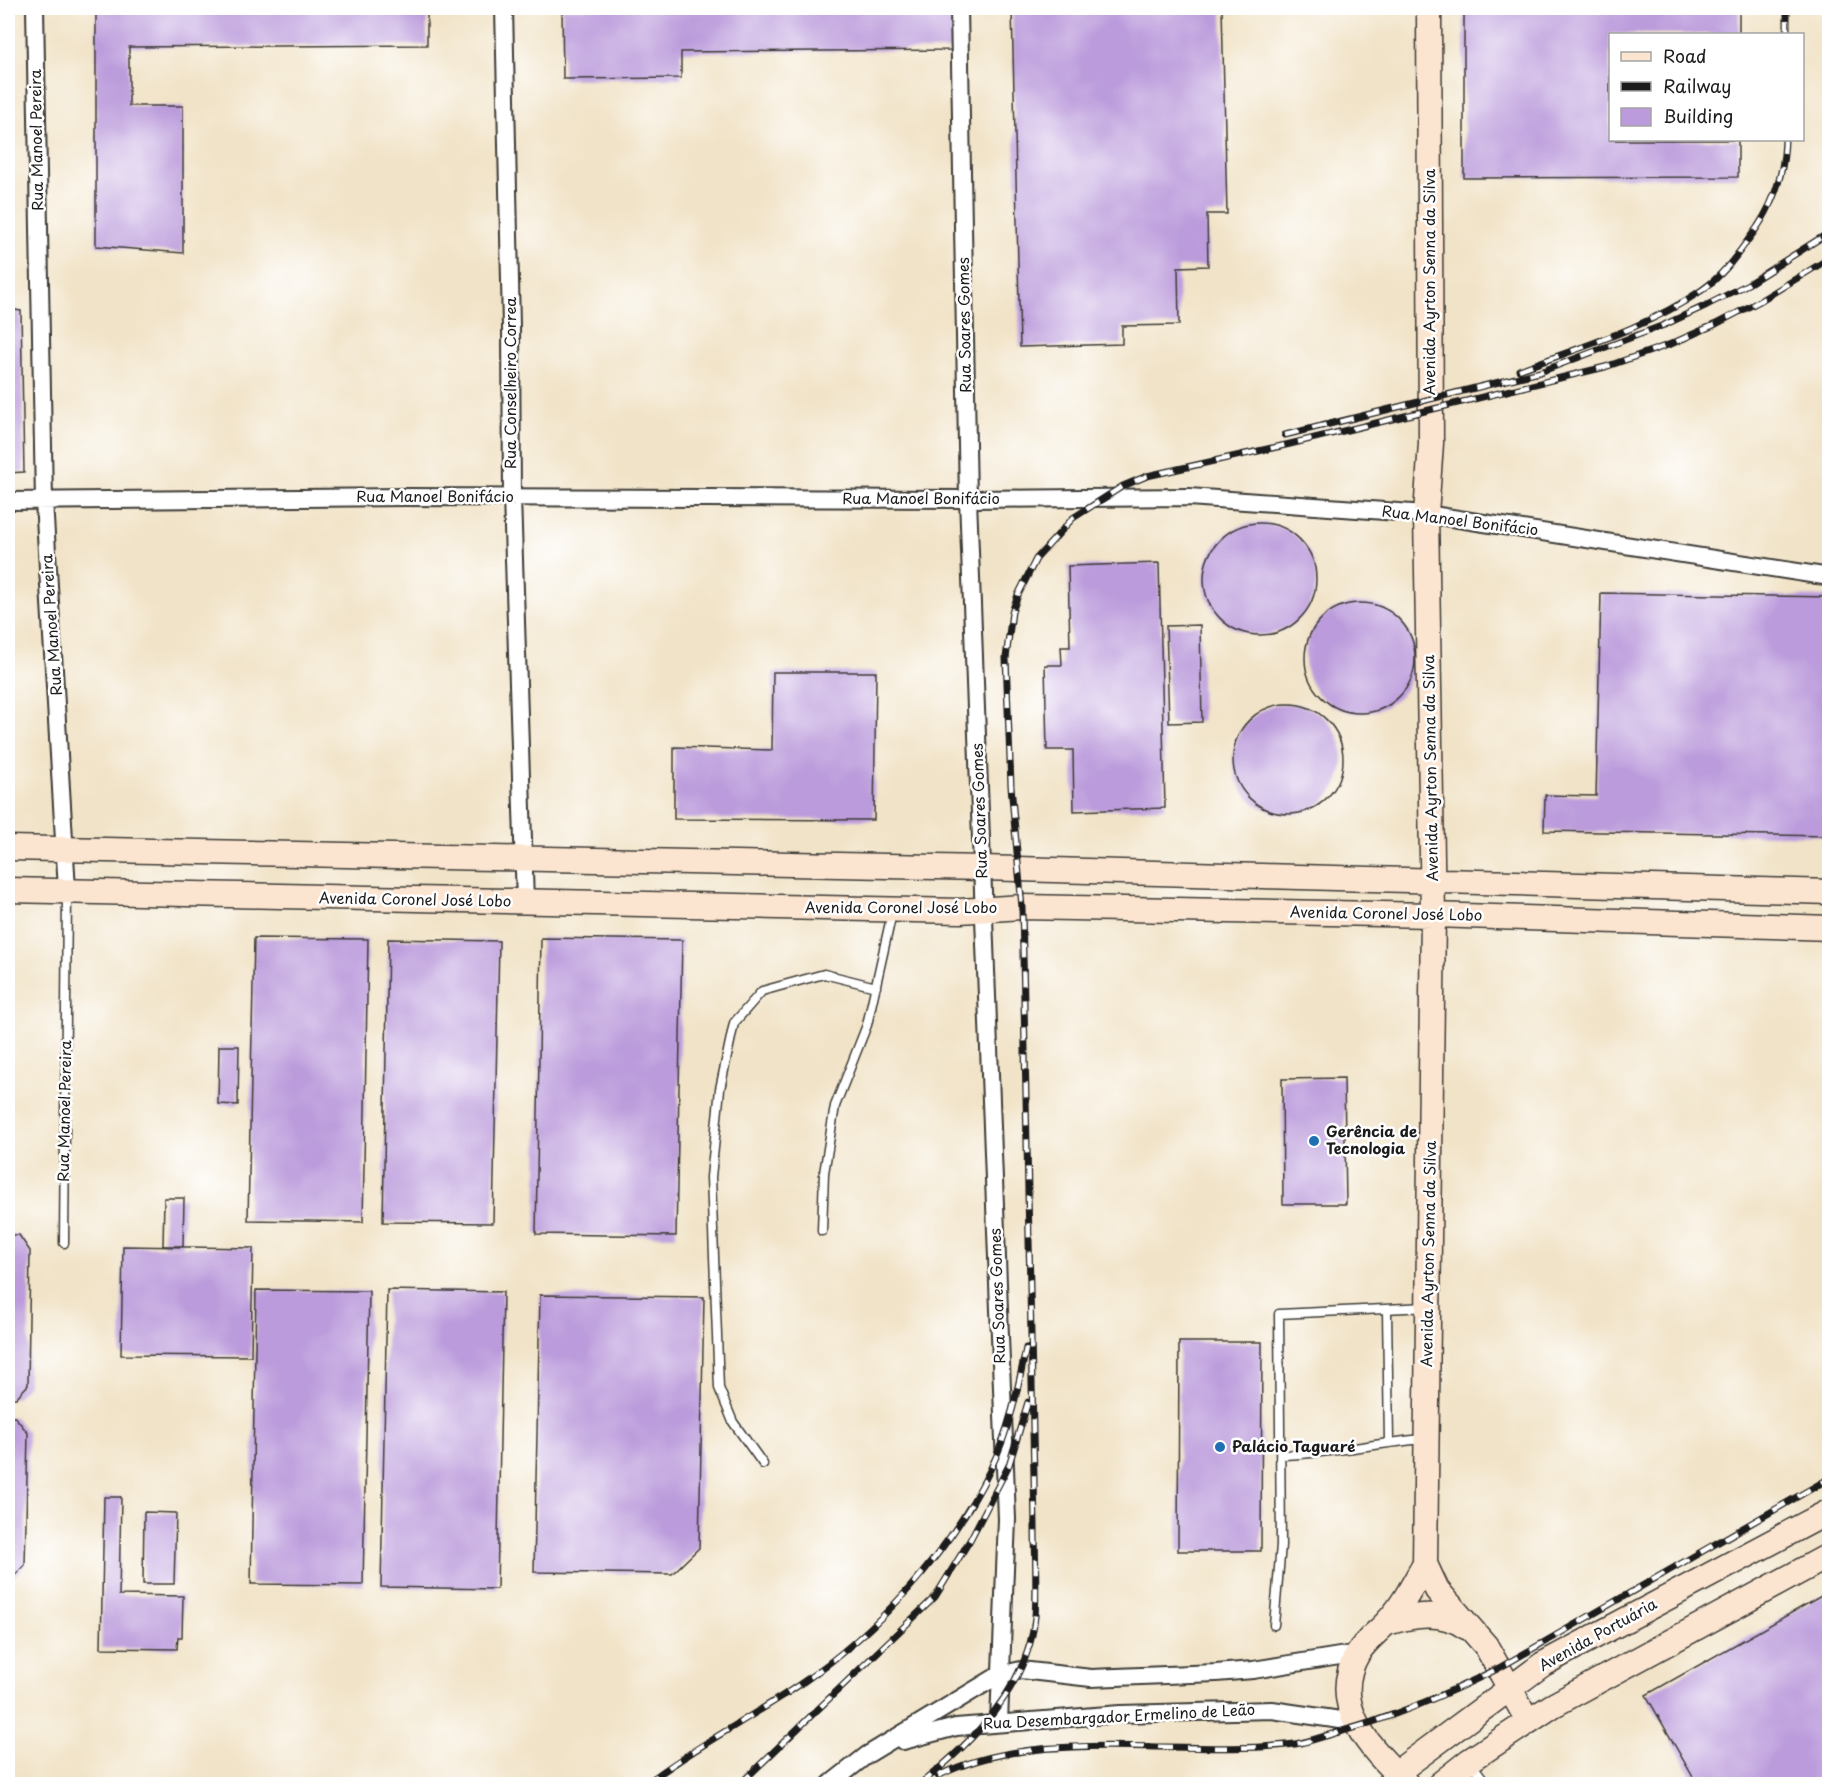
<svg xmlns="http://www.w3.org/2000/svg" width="1837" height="1792" viewBox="0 0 1837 1792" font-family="'Playpen Sans',sans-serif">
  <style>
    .building { fill: #bb9bdb }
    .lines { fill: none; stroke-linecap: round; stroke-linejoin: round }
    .lane-casing { stroke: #3c3a36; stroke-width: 11 }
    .street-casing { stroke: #3c3a36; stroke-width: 20 }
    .secondary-casing { stroke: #3c3a36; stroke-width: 27 }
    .lane { stroke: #fff; stroke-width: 8 }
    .street { stroke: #fff; stroke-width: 16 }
    .secondary { stroke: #fce5d0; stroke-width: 24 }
    .rail-casing { stroke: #1c1c1c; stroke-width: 7 }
    .rail { stroke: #fff; stroke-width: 4.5; stroke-dasharray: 14; stroke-linecap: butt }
    .poi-dot { fill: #1f6fb2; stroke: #fff; stroke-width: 2 }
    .labels { text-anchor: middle; stroke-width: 5; stroke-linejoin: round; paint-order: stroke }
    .street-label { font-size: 15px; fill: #1c1c1c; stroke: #fff }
    .poi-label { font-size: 15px; font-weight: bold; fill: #1c1c1c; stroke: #fff; text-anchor: start }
  </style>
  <rect width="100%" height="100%" fill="#fff"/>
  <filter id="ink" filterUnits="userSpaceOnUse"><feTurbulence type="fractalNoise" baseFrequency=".0167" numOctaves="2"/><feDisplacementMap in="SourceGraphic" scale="12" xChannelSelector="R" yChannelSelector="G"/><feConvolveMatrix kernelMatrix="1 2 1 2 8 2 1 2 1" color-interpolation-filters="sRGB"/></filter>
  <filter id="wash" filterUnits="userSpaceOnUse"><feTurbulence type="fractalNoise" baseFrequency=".008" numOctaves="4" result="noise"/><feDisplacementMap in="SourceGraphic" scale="24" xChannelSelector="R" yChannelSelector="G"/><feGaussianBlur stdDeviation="1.35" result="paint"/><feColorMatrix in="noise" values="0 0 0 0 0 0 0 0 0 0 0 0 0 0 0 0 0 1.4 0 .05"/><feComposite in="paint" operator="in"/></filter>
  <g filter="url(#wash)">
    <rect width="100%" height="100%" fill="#f1e3c7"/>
    <g id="blocks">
      <!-- building -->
      <path class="building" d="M96,8H427V45L129,47V106H183V253L96,246Z
        M562,8H956V50L681,52V78L563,79Z
        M1012,8H1222L1227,214H1207L1208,266L1178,267L1179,325L1122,326V344L1020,347Z
        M1464,8H1739V34H1610V140H1738V177L1464,178Z
        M8,309L21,311L24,472L8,473Z
        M1204 579a56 56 0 1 1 112 0a56 56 0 1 1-112 0Z
        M1159,563L1165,808L1074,811L1073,750H1047L1045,665H1062L1061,647H1070L1068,566Z
        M1601,593L1830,597V836L1544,831L1545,795L1596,796Z
        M1305 658a55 55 0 1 1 110 0a55 55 0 1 1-110 0Z
        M1200,625L1202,722L1169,723L1166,626Z
        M773,672H876L874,820L674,819V747L772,750Z
        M1233 759a55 55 0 1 1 110 0a55 55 0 1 1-110 0Z
        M254,938L368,939L363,1222L248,1220Z
        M541,938L682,940L676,1236L536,1234Z
        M388,939L499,941L493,1223L383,1222Z
        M219,1046H239L238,1105L218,1104Z
        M1344,1078L1346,1204H1283L1282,1079Z
        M164,1198H184L183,1246H163Z
        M8,1235H19L30,1251L28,1385L16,1398H8Z
        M123,1246L253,1248L251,1356L121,1355Z
        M256,1290L369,1291L363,1585L251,1584Z
        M387,1290L503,1292L497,1589L381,1587Z
        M540,1295L704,1297L699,1548L672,1574L534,1572Z
        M1179,1342H1262L1261,1551H1178Z
        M8,1417H15L28,1433L25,1565L12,1578H8Z
        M104,1497H121L119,1595L183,1596L182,1637H178L177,1649L101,1648Z
        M144,1512L176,1513L174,1584H143Z
        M1830,1591V1784H1697L1646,1695Z"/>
    </g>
  </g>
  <g filter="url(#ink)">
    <use href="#blocks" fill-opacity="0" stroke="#3c3a36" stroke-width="1.5"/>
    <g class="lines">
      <!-- lane casing -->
      <g class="lane-casing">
        <path id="lane" d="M822,1231L824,1173L835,1106L867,1025L892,913
          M64,1243L67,893
          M1387,1311L1389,1441
          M1281,1455C1329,1454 1376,1443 1424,1439
          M763,1464L733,1422L719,1388L711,1177L720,1089L734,1023L762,991L824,974L876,987
          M1274,1625L1281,1545L1279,1314L1427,1307
          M1471,1763L1487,1784"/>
      </g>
      <!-- street casing -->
      <g class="street-casing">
        <path id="street" d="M35,8L44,501L67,890
          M504,8L511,326L512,497L525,902
          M959,8L968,499L1007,1519L999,1722
          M8,501L405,497L968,499L1189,497L1426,514L1830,577
          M903,1741L956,1727L1120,1714L1272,1710L1354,1722
          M830,1784L867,1755L999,1675L1021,1670L1091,1678L1216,1673L1253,1670L1358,1653
          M1384,1784L1396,1773"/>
      </g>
      <!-- secondary casing -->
      <g class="secondary-casing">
        <path id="secondary" d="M1429,8L1431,443L1426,514L1433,915L1425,1564L1437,1590L1486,1646L1528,1721
          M8,848L983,868L1830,892
          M8,890L960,911L1022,907L1433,915L1830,928
          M1387,1623C1414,1615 1441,1610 1466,1627
          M1396,1773L1543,1664L1830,1511
          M1406,1783C1371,1749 1327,1705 1358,1653C1366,1640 1377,1633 1387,1622C1403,1606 1413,1584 1425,1564
          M1440,1784L1469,1761L1552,1706L1830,1555"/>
      </g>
      <!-- lane -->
      <use href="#lane" class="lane"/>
      <!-- street -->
      <use href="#street" class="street"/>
      <!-- secondary -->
      <use href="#secondary" class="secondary"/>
      <!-- rail casing -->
      <g class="rail-casing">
        <path id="rail" d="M1787,34V8
          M1519,370C1581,347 1647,328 1702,290C1721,277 1735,258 1748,240C1771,211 1784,177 1785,140
          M1285,435L1540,372L1664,325L1707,305L1748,284L1830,232
          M938,1776C1038,1725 1183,1758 1295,1744C1309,1742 1324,1736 1339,1732C1395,1717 1447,1694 1499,1668L1830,1478
          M646,1784C694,1747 749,1719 799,1685C877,1632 948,1555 990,1470C1009,1432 1018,1389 1026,1348
          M740,1784L935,1597L970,1540L1009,1465L1028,1402
          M920,1784C972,1743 1028,1687 1035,1617C1037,1587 1035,1555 1035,1525L1022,907L1011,786L1006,658L1012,612L1018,595L1036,559L1073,518L1123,486L1147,476L1290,444L1605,367L1671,344L1716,324L1758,302L1830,258"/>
      </g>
      <!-- rail -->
      <use href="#rail" class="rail"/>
    </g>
  </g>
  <!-- markers -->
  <g class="poi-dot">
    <circle cx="1314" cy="1141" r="6"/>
    <circle cx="1220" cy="1447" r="6"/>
  </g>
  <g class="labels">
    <!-- street labels -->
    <g class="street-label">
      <text transform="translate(37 140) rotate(-91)" y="5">Rua Manoel Pereira</text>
      <text transform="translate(1430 282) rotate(-90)" y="5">Avenida Ayrton Senna da Silva</text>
      <text transform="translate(965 325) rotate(-91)" y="5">Rua Soares Gomes</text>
      <text transform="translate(511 383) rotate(-90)" y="5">Rua Conselheiro Correa</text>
      <text x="435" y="502">Rua Manoel Bonifácio</text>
      <text x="921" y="504">Rua Manoel Bonifácio</text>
      <text transform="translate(1460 521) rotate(7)" y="5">Rua Manoel Bonifácio</text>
      <text transform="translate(52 625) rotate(-94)" y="5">Rua Manoel Pereira</text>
      <text transform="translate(1431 768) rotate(-91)" y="5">Avenida Ayrton Senna da Silva</text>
      <text transform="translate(980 811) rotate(-92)" y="5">Rua Soares Gomes</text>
      <text transform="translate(415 900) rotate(1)" y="5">Avenida Coronel José Lobo</text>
      <text x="901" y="913">Avenida Coronel José Lobo</text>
      <text transform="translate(1386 914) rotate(1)" y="5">Avenida Coronel José Lobo</text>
      <text transform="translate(65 1111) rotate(-89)" y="5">Rua Manoel Pereira</text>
      <text transform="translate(1429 1254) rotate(-89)" y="5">Avenida Ayrton Senna da Silva</text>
      <text transform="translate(998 1296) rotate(-92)" y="5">Rua Soares Gomes</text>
      <text transform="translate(1598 1635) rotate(-29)" y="5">Avenida Portuária</text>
      <text transform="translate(1119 1717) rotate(-3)" y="5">Rua Desembargador Ermelino de Leão</text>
    </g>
    <!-- poi labels -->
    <g class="poi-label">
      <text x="1326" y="1137">Gerência de<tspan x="1326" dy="17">Tecnologia</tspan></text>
      <text x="1232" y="1452">Palácio Taguaré</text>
    </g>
  </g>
  <!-- margin -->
  <rect width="1837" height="1792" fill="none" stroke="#fff" stroke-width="30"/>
  <!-- legend -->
  <rect x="1609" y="33" width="195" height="108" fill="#ffffff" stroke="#a4a4a4" stroke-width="1.5"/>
  <rect x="1621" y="52" width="30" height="9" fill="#fce5d0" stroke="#a4a4a4" stroke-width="1.5"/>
  <text x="1663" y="63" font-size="18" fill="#1c1c1c">Road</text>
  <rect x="1621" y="82" width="30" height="9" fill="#1c1c1c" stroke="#a4a4a4" stroke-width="1.5"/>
  <text x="1663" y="93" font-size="18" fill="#1c1c1c">Railway</text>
  <rect x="1621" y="108" width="30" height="18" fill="#bb9bdb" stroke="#a4a4a4" stroke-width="1.5"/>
  <text x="1663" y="123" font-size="18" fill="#1c1c1c">Building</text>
</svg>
